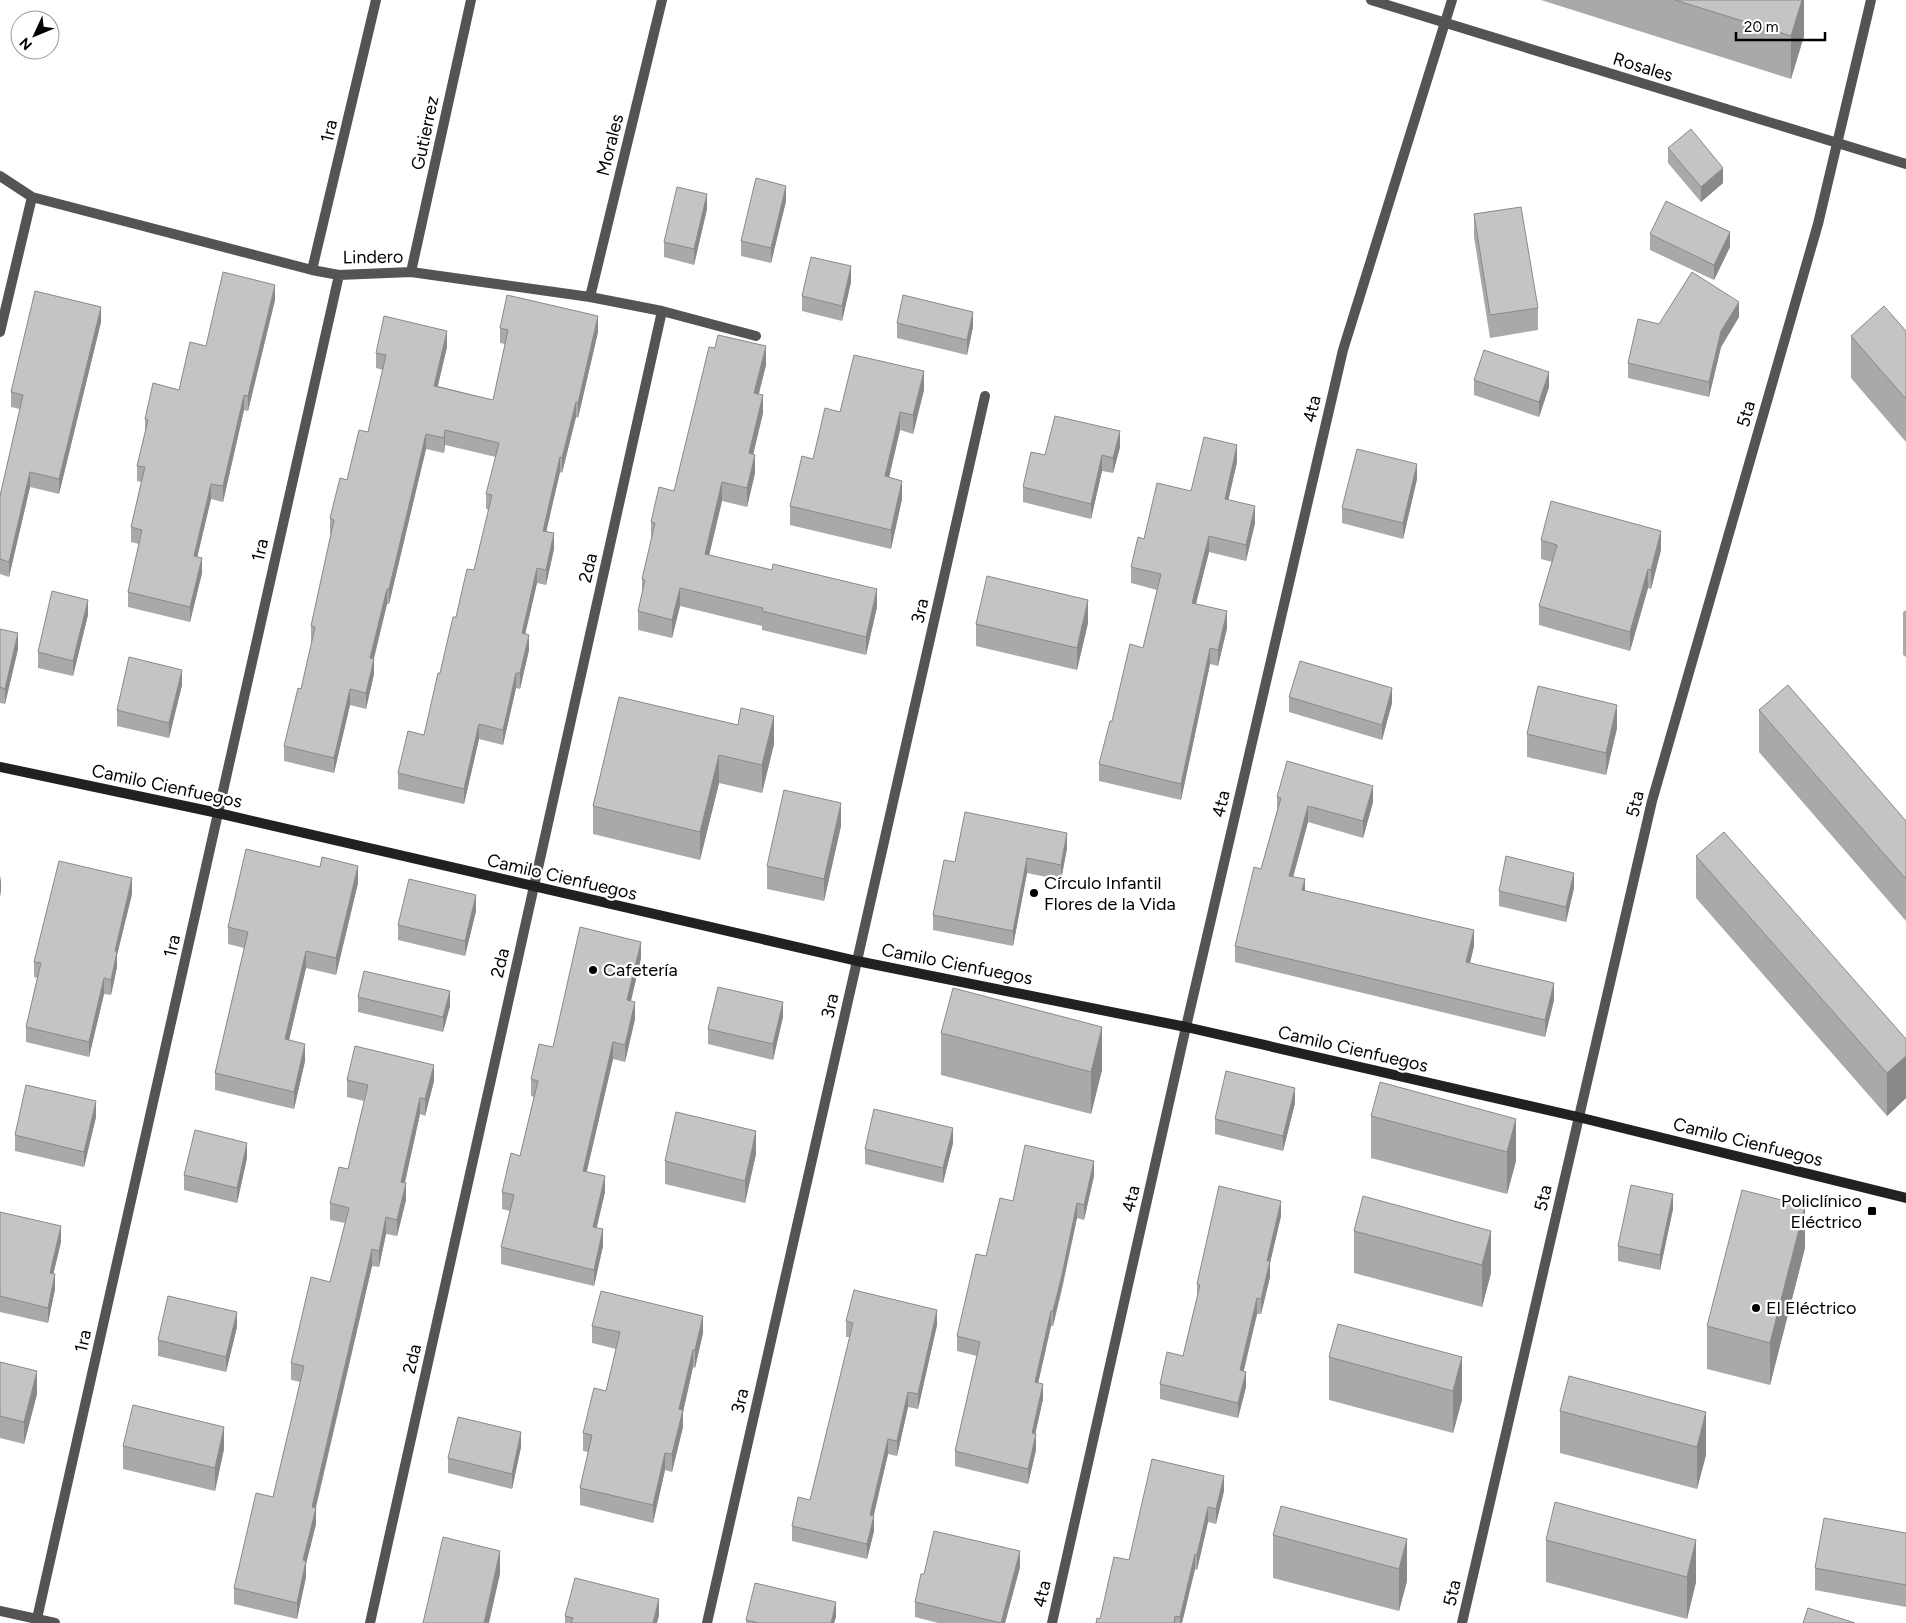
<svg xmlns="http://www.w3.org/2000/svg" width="1906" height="1623" viewBox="0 0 1906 1623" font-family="Figtree,sans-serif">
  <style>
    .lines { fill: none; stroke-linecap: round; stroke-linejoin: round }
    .street { stroke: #545454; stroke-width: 10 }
    .secondary { stroke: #212121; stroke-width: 10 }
    .wall { fill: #a9a9a9 }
    .shaded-wall { fill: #898989 }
    .building { fill: #c4c4c4; stroke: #898989 }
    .poi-dot { fill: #000; stroke: #fff; stroke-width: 2 }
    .labels { text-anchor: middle; stroke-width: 4.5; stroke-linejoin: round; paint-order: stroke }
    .street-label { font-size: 18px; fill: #000; stroke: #fff }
    .poi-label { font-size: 18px; fill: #000; stroke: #fff; text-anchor: start }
  </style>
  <rect width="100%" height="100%" fill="#fff"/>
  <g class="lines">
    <!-- street -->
    <path class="street" d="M1371,0L1906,164
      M0,176L32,197L312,270L339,275L411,272L590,297L662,311L756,336
      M312,270L376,0
      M411,272L471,0
      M590,297L662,0
      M0,332L32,197
      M0,1611L55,1623
      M36,1623L339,275
      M370,1623L662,311
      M707,1623L985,396
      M1052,1623L1186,1027L1343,350L1452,0
      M1462,1623L1652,801L1818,224L1871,0"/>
    <!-- secondary -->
    <path class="secondary" d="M0,767L218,813L857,961L1186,1027L1578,1117L1906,1198"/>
  </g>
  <!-- wall -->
  <path class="wall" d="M1541,0H1804V36L1791,79Z
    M1668,148L1723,183L1701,202L1668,163Z
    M786,201L771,263L741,256V241Z
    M707,209L694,265L664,257V242Z
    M1474,214L1538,308V330L1490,338L1474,237Z
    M1650,234L1730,247L1714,280L1650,250Z
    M851,282L842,321L802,311V296Z
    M275,300L248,411L244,410L223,502L211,499L197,557L202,573L190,622L128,607V592L139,544L131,542V527L141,482L137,481V466L145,433V419L179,390L206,346Z
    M1739,317L1721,347L1709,397L1628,378V363L1659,324Z
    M101,322L59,494L30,487L9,577L0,574V496L20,409L11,407V392Z
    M897,323L973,327L967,355L897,338Z
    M500,328L598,332L578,418L576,417L562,473L560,472L546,531L554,549L546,585L537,583L525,634L529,650L520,689L516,688L503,745L479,739L464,804L398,789V773L424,735L440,673L456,617L474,570L489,510L486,509V494L496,457L445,445L444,453L426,449L389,604H387L374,659V674L366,709L350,705L334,773L284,761V746L301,689L312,642L311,641V626L331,534H330V518L368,432L383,370L376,368V353L447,347L438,386L493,400L505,344L500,343Z
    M1906,331V442L1851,378V336Z
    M766,365L759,394L763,413L753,454L755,473L747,507L722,501L709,555L877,607L866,655L762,630V626L680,606L672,638L638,630V611L642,593V579L651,541V522Z
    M1474,380L1549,387L1539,417L1474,395Z
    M924,390L913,434L900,430L889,477L902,499L891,549L790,525V506L813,459L840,412Z
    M1120,447L1113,473L1102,471L1091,519L1023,502V487L1045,455Z
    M1237,462L1228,500L1255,523L1246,561L1209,552L1196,604L1227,628L1218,666L1210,664L1181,800L1099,781V764L1112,721L1143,648L1157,590L1131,583V567L1144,539L1191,491Z
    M1417,479L1403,539L1342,523V508Z
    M1541,540L1661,550L1651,589L1648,588L1630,651L1539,625V606L1552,562L1541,559Z
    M1906,610V657L1903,655V612Z
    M88,615L73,676L38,668V652Z
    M1088,623L1077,670L976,646V624Z
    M0,629L18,649L5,704L0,703Z
    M182,685L169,738L117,726V710Z
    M619,697L774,744L762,793L719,783L700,860L593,834V806Z
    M1289,697L1392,703L1382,740L1289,712Z
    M1759,710L1906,821V921L1759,752Z
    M1617,728L1606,775L1527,757V734Z
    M1277,797L1373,802L1363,838L1308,822L1293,877L1305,891L1474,946L1470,963L1554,1000L1545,1037L1235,962V946L1261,869L1277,810Z
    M841,826L824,901L767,889V866Z
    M1067,848L1061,880L1027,873L1013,946L933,930V915L955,862Z
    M1696,856L1906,1039V1098L1887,1116L1696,898Z
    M358,883L336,975L306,968L289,1040L305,1061L294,1109L215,1090V1073L244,948L228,944V927Z
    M1574,888L1566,922L1499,906V891Z
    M132,894L117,955V967L111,995L104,994L89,1057L26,1042V1027L37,978L34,977V962Z
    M476,911L465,956L398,940V925Z
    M641,958L631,1001L635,1019L625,1062L613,1059L587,1171L605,1192L596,1228L603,1246L594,1286L501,1264V1247L510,1211L502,1209V1192L520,1156L534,1097L531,1096V1079L553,1047Z
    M358,997L450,1006L443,1032L358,1012Z
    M783,1017L773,1060L708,1044V1029Z
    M941,1033L1102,1070L1091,1114L941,1075Z
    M347,1080L434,1081L425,1116L420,1114L405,1183L406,1200L397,1236L386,1234L379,1267L372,1266L316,1508V1524L306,1564V1577L297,1619L234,1604V1588L273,1497L301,1382L291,1380V1363L330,1282L345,1223L330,1220V1203L348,1169L364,1101L347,1097Z
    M1295,1103L1283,1151L1215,1134V1119Z
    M1371,1116L1516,1119V1161L1507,1194L1371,1158Z
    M96,1117L84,1167L15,1151V1135Z
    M953,1143L943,1183L865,1164V1149Z
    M756,1154L745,1203L665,1184V1161Z
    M247,1158L237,1203L184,1190V1175Z
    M1094,1176L1084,1220L1077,1218L1062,1290L1053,1326H1051L1038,1383L1043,1399L1035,1434L1036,1450L1028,1484L955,1466V1451L977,1356L957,1351V1336L986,1256Z
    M1673,1209L1660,1270L1618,1261V1246Z
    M0,1212L61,1242L53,1274L55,1289L48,1323L0,1312Z
    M1281,1216L1270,1263V1277L1261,1314H1257L1244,1371L1246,1387L1238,1418L1160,1399V1384L1183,1356L1197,1297V1284Z
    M1354,1231H1491V1273L1482,1307L1354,1273Z
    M1805,1248L1770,1385L1707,1369V1326Z
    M846,1321L937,1325L918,1409L908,1407L897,1456L888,1454L874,1515V1531L867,1559L792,1541V1526L810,1500L850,1337H846Z
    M592,1326L703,1333L695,1368L693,1367L683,1412V1427L672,1472L665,1470L653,1523L580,1505V1488L588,1452L583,1451V1433L606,1391L616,1349L592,1343Z
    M237,1327L226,1372L158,1356V1340Z
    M1329,1357H1462V1400L1453,1433L1329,1400Z
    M0,1362L37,1394L24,1444L0,1438Z
    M1560,1411L1706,1412V1455L1697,1489L1560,1453Z
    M123,1446L224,1449L215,1491L123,1469Z
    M521,1447L512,1489L448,1473V1458Z
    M1224,1491L1216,1524L1208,1522L1197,1570L1195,1569L1182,1623H1096L1100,1619L1129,1560Z
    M1906,1533V1607L1815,1590V1568Z
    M1273,1535L1407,1539V1581L1399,1611L1273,1578Z
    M1546,1540H1696V1582L1687,1619L1546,1582Z
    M1020,1567L1005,1623H938L915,1617V1602L924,1574Z
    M659,1615L657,1623H565V1616Z
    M836,1617L834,1623H746V1620Z"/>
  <!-- shaded-wall -->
  <path class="shaded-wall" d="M1802,0H1804V36L1791,79V36Z
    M1723,168V183L1701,202V187Z
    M786,186V201L771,263V248Z
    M707,194V209L694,265V249Z
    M1730,232V247L1714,280V265Z
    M851,266V282L842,321V306Z
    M275,285V300L248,411V396Z
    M1739,302V317L1721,347L1709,397V382L1721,331Z
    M101,307V322L59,494V479Z
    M973,312V327L967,355V340Z
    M598,316V332L578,418V403Z
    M447,331V347L434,401V386Z
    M766,346V365L754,411V393Z
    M924,371V390L913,434V415Z
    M1549,372V387L1539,417V402Z
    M244,395V410L223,502V486Z
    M763,395V413L749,472V453Z
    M576,402V417L562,473V458Z
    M900,412V430L885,495V476Z
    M445,430V445L444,453V438Z
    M1120,431V447L1113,473V458Z
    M426,434V449L389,604V589Z
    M1237,445V462L1225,515V499Z
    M755,455V473L747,507V488Z
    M1102,455V471L1091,519V504Z
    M560,457V472L543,546V531Z
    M1417,464V479L1403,539V523Z
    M30,472V487L9,577V562Z
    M902,481V499L891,549V530Z
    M722,482V501L705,573V554Z
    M211,484V499L194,571V556Z
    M1255,506V523L1246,561V545Z
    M1661,531V550L1651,589V570Z
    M554,533V549L546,585V570Z
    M1209,536V552L1192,619V603Z
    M202,558V573L190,622V607Z
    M537,568V583L522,648V633Z
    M1648,569V588L1630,651V632Z
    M680,588V606L672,638V620Z
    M387,589V604L370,673V658Z
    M877,589V607L866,655V637Z
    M88,600V615L73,676V661Z
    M1088,600V623L1077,670V648Z
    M1227,611V628L1218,666V650Z
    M18,633V649L5,704V689Z
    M529,635V650L520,689V673Z
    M1210,648V664L1181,800V784Z
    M374,659V674L366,709V693Z
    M182,670V685L169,738V723Z
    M516,673V688L503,745V730Z
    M1392,688V703L1382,740V725Z
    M350,689V705L334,773V758Z
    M1617,705V728L1606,775V753Z
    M774,716V744L762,793V765Z
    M479,724V739L464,804V789Z
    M719,755V783L700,860V832Z
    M1373,786V802L1363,838V821Z
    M841,803V826L824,901V879Z
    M1308,806V822L1289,892V876Z
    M1067,833V848L1061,880V865Z
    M1027,858V873L1013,946V931Z
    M358,866V883L336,975V958Z
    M1574,873V888L1566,922V907Z
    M1,875V891L0,897V882Z
    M132,878V894L117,955V967L111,995V980L115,951Z
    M1305,879V896L1302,890Z
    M476,895V911L465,956V941Z
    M1474,930V946L1466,979V962Z
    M641,942V958L627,1017V1000Z
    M306,951V968L285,1057V1039Z
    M104,978V994L89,1057V1042Z
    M1554,983V1000L1545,1037V1020Z
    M450,991V1006L443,1032V1017Z
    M635,1002V1019L625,1062V1045Z
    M783,1002V1017L773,1060V1044Z
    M1102,1027V1070L1091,1114V1072Z
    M613,1042V1059L583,1187V1171Z
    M305,1044V1061L294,1109V1092Z
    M1906,1056V1098L1887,1116V1073Z
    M434,1065V1081L425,1116V1099Z
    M1295,1088V1103L1283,1151V1136Z
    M420,1098V1114L401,1199V1182Z
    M96,1101V1117L84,1167V1152Z
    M1516,1119V1161L1507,1194V1152Z
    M953,1128V1143L943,1183V1168Z
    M756,1131V1154L745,1203V1181Z
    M247,1143V1158L237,1203V1188Z
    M1094,1161V1176L1084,1220V1205Z
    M605,1176V1192L593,1244V1227Z
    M406,1183V1200L397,1236V1220Z
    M1673,1194V1209L1660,1270V1255Z
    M1281,1201V1216L1270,1263V1277L1261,1314V1299L1267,1261Z
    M1077,1203V1218L1053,1326V1311Z
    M1805,1206V1248L1770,1385V1343Z
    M386,1217V1234L379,1267V1251Z
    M61,1226V1242L50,1288V1273Z
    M603,1229V1246L594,1286V1270Z
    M1491,1231V1273L1482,1307V1265Z
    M372,1249V1266L313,1518L316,1508V1524L306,1564V1577L297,1619V1603L312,1507Z
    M55,1274V1289L48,1323V1308Z
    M1257,1298V1314L1240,1385V1370Z
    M937,1310V1325L918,1409V1394Z
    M1051,1311V1326L1035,1397V1382Z
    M237,1312V1327L226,1372V1357Z
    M703,1316V1333L695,1368V1350Z
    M693,1350V1367L683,1412V1427L672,1472V1454L679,1409Z
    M1462,1357V1400L1453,1433V1391Z
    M37,1371V1394L24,1444V1422Z
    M1246,1372V1387L1238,1418V1403Z
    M1043,1384V1399L1032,1449V1433Z
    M908,1392V1407L897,1456V1441Z
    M1706,1412V1455L1697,1489V1447Z
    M224,1427V1449L215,1491V1468Z
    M521,1432V1447L512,1489V1474Z
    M1036,1434V1450L1028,1484V1469Z
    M888,1439V1454L870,1530V1515Z
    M665,1453V1470L653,1523V1505Z
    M1224,1476V1491L1216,1524V1509Z
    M1208,1507V1522L1197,1570V1555Z
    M874,1516V1531L867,1559V1544Z
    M1407,1539V1581L1399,1611V1569Z
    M1696,1540V1582L1687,1619V1577Z
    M500,1551V1574L489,1623H484Z
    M1020,1551V1567L1005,1623H1001Z
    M1195,1554V1569L1182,1623H1180V1617Z
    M659,1599V1615L657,1623H653Z
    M836,1602V1617L834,1623H831Z"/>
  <!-- building -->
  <path class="building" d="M1675,0H1802L1791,36Z
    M1691,129L1723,168L1701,187L1668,148Z
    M756,178L786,186L771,248L741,241Z
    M677,187L707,194L694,249L664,242Z
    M1666,201L1730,232L1714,265L1650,234Z
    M1521,207L1538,308L1490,315L1474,214Z
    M811,257L851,266L842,306L802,296Z
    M223,272L275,285L248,396L244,395L223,486L211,484L194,556L202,558L190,607L128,592L142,530L131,527L145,467L137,466L148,420L145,419L153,383L179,390L190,342L206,346Z
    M1692,272L1739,302L1721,331L1709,382L1628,363L1638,319L1659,324Z
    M35,291L101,307L59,479L30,472L9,562L0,559V496L23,395L11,392Z
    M507,295L598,316L578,403L576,402L562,458L560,457L543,531L554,533L546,570L537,568L522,633L529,635L520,673H516L503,730L479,724L464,789L398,773L408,731L424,735L438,673H440L453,617H456L467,569L474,570L492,495L486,494L499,443L445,430L444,438L426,434L389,589H387L370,658L374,659L366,693L350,689L334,758L284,746L298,688L301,689L315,627L311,626L334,520L330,518L340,478L347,480L359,430L368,432L386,355L376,353L384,316L447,331L434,386L493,400L508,330L500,328Z
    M903,295L973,312L967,340L897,323Z
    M1884,306L1906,331V399L1851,336Z
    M718,335L766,346L754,393L763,395L749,453L755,455L747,488L722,482L705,554L772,570L773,564L877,589L866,637L762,611L763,608L680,588L672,620L638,611L645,580L642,579L655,523L651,522L659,487L674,491L709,347L715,348Z
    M1484,350L1549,372L1539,402L1474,380Z
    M854,355L924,371L913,415L900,412L885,476L902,481L891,530L790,506L802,456L813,459L825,408L840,412Z
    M1055,416L1120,431L1113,458L1102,455L1091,504L1023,487L1031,452L1045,455Z
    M1204,437L1237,445L1225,499L1255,506L1246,545L1209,536L1192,603L1227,611L1218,650L1210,648L1181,784L1099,764L1110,721H1112L1130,644L1143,648L1161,574L1131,567L1138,537L1144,539L1157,483L1191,491Z
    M1357,449L1417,464L1403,523L1342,508Z
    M1551,501L1661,531L1651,570L1648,569L1630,632L1539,606L1557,545L1541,540Z
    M987,576L1088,600L1077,648L976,624Z
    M52,591L88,600L73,661L38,652Z
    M0,629L18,633L5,689L0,687Z
    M129,657L182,670L169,723L117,710Z
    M1300,661L1392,688L1382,725L1289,697Z
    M1788,685L1906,821V879L1759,710Z
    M1538,686L1617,705L1606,753L1527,734Z
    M619,697L738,725L741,708L774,716L762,765L719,755L700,832L593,806Z
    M1287,761L1373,786L1363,821L1308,806L1289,876L1305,879L1302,890L1474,930L1466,962L1554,983L1545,1020L1235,946L1254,867L1261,869L1281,798L1277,797Z
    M784,790L841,803L824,879L767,866Z
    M965,812L1067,833L1061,865L1027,858L1013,931L933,915L944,860L955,862Z
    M1724,832L1906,1039V1056L1887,1073L1696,856Z
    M246,849L320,867L322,857L358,866L336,958L306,951L285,1039L305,1044L294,1092L215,1073L248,932L228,927Z
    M1506,856L1574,873L1566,907L1499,891Z
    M59,861L132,878L115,951L117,952L111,980L104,978L89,1042L26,1027L41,963L34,962Z
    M409,879L476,895L465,941L398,925Z
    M580,927L641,942L627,1000L635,1002L625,1045L613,1042L583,1171L605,1176L593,1227L603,1229L594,1270L501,1247L514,1195L502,1192L511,1153L520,1156L538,1081L531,1079L539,1044L553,1047Z
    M364,971L450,991L443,1017L358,997Z
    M718,987L783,1002L773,1044L708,1029Z
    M953,988L1102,1027L1091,1072L941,1033Z
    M355,1046L434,1065L425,1099L420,1098L401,1182L406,1183L397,1220L386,1217L379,1251L372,1249L312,1507L316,1508L303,1560L306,1561L297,1603L234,1588L256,1493L273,1497L304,1366L291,1363L311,1277L330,1282L349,1208L330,1203L339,1167L348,1169L368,1085L347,1080Z
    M1226,1071L1295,1088L1283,1136L1215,1119Z
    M1380,1082L1516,1119L1507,1152L1371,1116Z
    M26,1085L96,1101L84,1152L15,1135Z
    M874,1109L953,1128L943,1168L865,1149Z
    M676,1112L756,1131L745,1181L665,1161Z
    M195,1130L247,1143L237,1188L184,1175Z
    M1025,1145L1094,1161L1084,1205L1077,1203L1062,1275L1053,1311H1051L1035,1382L1043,1384L1032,1433L1036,1434L1028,1469L955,1451L980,1342L957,1336L976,1254L986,1256L1000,1198L1013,1201Z
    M1631,1185L1673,1194L1660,1255L1618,1246Z
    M1219,1186L1281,1201L1267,1261H1270L1261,1299L1257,1298L1240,1370L1246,1372L1238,1403L1160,1384L1167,1352L1183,1356L1200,1285L1197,1284Z
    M1742,1190L1805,1206L1770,1343L1707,1326Z
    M1363,1196L1491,1231L1482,1265L1354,1231Z
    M0,1212L61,1226L50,1273L55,1274L48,1308L0,1296Z
    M854,1290L937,1310L918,1394L908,1392L897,1441L888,1439L870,1515L874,1516L867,1544L792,1526L798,1497L810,1500L853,1323L846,1321Z
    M601,1291L703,1316L695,1350H693L679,1409L683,1410L672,1454L665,1453L653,1505L580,1488L592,1435L583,1433L594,1388L606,1391L620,1332L592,1326Z
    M168,1296L237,1312L226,1357L158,1340Z
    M1338,1324L1462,1357L1453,1391L1329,1357Z
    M0,1362L37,1371L24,1422L0,1416Z
    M1569,1376L1706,1412L1697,1447L1560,1411Z
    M133,1405L224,1427L215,1468L123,1446Z
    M458,1417L521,1432L512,1474L448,1458Z
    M1152,1459L1224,1476L1216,1509L1208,1507L1197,1555L1195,1554L1180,1617L1175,1616L1174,1623H1096L1097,1618L1100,1619L1114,1557L1129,1560Z
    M1555,1502L1696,1540L1687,1577L1546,1540Z
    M1281,1506L1407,1539L1399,1569L1273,1535Z
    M1824,1518L1906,1533V1585L1815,1568Z
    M934,1531L1020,1551L1001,1623L915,1602L921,1574H924Z
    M443,1537L500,1551L484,1623H423Z
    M575,1578L659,1599L653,1623H571L573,1618L565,1616Z
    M755,1583L836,1602L831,1623H759L746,1620Z
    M1808,1608L1855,1623H1803Z"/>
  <!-- markers -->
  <g class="poi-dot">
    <circle cx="1034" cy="893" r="5"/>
    <circle cx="593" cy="970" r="5"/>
    <rect x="1867" y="1206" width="10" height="10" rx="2.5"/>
    <circle cx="1756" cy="1308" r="5"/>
  </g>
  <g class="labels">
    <!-- street labels -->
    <g class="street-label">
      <text transform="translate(1643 67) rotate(17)" y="6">Rosales</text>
      <text transform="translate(329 131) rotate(-77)" y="6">1ra</text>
      <text transform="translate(425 133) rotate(-78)" y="6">Gutierrez</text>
      <text transform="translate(610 145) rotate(-76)" y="6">Morales</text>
      <text transform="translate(373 257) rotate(-1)" y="6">Lindero</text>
      <text transform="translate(1312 409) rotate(-77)" y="6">4ta</text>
      <text transform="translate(1746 414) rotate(-74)" y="6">5ta</text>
      <text transform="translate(260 550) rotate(-77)" y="6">1ra</text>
      <text transform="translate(588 568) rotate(-77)" y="6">2da</text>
      <text transform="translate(920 611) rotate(-77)" y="6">3ra</text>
      <text transform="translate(167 786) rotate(12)" y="6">Camilo Cienfuegos</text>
      <text transform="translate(1221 804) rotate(-77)" y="6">4ta</text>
      <text transform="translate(1635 804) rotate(-76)" y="6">5ta</text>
      <text transform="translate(562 877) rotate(13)" y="6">Camilo Cienfuegos</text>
      <text transform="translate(172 946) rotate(-77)" y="6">1ra</text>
      <text transform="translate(500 963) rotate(-77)" y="6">2da</text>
      <text transform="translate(957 964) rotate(11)" y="6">Camilo Cienfuegos</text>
      <text transform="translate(830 1006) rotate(-77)" y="6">3ra</text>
      <text transform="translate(1353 1049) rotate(13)" y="6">Camilo Cienfuegos</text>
      <text transform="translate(1748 1142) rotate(14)" y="6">Camilo Cienfuegos</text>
      <text transform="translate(1543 1198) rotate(-77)" y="6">5ta</text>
      <text transform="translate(1131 1199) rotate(-77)" y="6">4ta</text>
      <text transform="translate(83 1341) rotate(-77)" y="6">1ra</text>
      <text transform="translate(412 1359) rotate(-77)" y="6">2da</text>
      <text transform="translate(740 1401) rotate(-77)" y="6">3ra</text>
      <text transform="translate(1452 1593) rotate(-77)" y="6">5ta</text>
      <text transform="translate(1042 1594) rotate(-77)" y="6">4ta</text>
    </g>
    <!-- poi labels -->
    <g class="poi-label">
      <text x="1044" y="889">Círculo Infantil<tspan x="1044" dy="21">Flores de la Vida</tspan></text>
      <text x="603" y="976">Cafetería</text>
      <text x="1862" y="1207" text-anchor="end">Policlínico<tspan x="1862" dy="21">Eléctrico</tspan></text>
      <text x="1766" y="1314">El Eléctrico</text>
    </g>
  </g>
  <!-- north arrow -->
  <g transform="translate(35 35) rotate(226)"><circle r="24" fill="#ffffff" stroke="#999999"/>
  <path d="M0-4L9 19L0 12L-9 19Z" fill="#000000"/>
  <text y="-8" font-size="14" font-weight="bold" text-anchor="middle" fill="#000000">N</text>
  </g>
  <!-- scale -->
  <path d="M1736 32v8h89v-8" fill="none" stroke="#000000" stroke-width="2.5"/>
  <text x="1744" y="32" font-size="15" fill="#000000" stroke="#ffffff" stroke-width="4" paint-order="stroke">20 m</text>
</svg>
